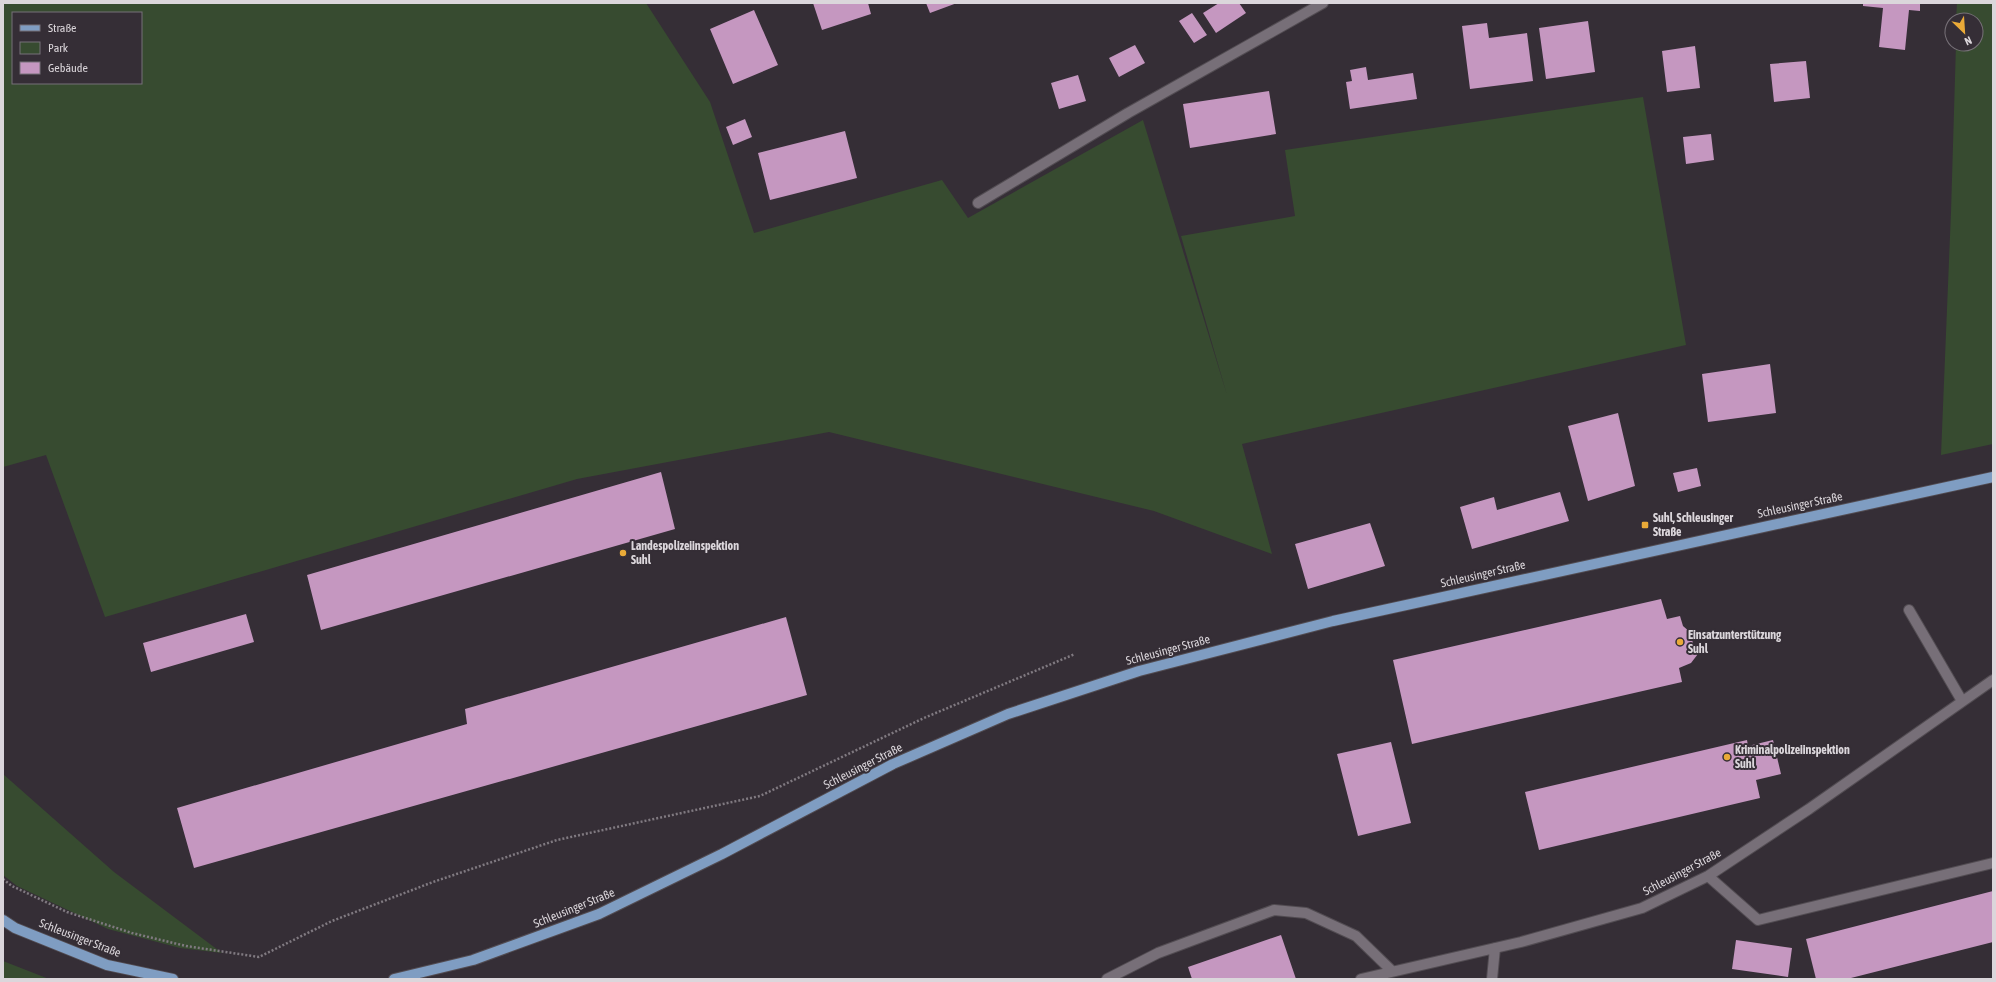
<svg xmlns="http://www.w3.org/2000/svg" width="1996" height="982" viewBox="0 0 1996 982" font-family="'Asap Condensed',sans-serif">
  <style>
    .green { fill: #374b30; fill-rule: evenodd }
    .building { fill: #c597c0 }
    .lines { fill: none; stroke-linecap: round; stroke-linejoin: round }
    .minor-casing { stroke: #524c52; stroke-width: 12 }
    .major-casing { stroke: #524c52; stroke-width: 12 }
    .path { stroke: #807a81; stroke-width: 2.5; stroke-dasharray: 2 2; stroke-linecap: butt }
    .minor { stroke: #776f78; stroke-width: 10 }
    .major { stroke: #7f9dc2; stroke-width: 10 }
    .poi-dot { fill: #eaaa38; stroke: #352e36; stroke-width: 1.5 }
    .labels { text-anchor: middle; stroke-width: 4; stroke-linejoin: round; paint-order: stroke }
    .street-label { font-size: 12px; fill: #dbd6db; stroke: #352e36 }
    .poi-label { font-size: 12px; font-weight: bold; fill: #dbd6db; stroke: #352e36; text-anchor: start }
  </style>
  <rect width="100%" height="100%" fill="#352e36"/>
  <!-- green -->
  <path class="green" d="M3,3H646L710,102L754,233L942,180L968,218L1143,120L1227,395L1181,236L1295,216L1285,150L1643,97L1686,345L1242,444L1272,554L1154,511L829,432L577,479L105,617L46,455L3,467ZM13,13H141V83H13Z
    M1957,3H1993V444L1941,455L1951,212L1956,44H1976V20H1956Z
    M3,774L114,872L222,953L180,948L108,929L17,886L3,875Z
    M3,961L49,979H3Z"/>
  <!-- building -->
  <path class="building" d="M813,3H868L871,14L822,30Z
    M926,3H957L930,13Z
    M1219,3H1239L1246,13L1216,33L1203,13Z
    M1863,3H1920V11L1909,10L1905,50L1879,47L1883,8L1863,6Z
    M754,10L778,65L733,84L710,29Z
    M1192,13L1207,35L1194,43L1179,21Z
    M1588,21L1595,72L1546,79L1539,28Z
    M1487,23L1489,38L1527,33L1533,81L1470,89L1462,26Z
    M1135,45L1145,63L1119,77L1109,58Z
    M1695,46L1700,88L1667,92L1662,51Z
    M1806,61L1810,98L1774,102L1770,64Z
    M1366,67L1368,80L1413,73L1417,99L1350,109L1346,82L1352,81L1350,70Z
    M1078,75L1086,101L1059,109L1051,83Z
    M1269,91L1276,134L1190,148L1183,104Z
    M745,119L752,137L733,145L726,127Z
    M845,131L857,178L770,200L758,153Z
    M1711,134L1714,160L1686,164L1683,137Z
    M1770,364L1776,413L1708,422L1702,374Z
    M1618,413L1635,486L1588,501L1568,426Z
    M1697,468L1701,486L1678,492L1673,473Z
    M661,472L675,529L321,630L307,575Z
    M1560,492L1569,521L1472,549L1460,507L1494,497L1497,510Z
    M1370,523L1385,566L1308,589L1295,544Z
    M1661,599L1667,619L1680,616L1683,626L1691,633L1693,644L1701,650L1691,663L1679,668L1682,682L1412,744L1393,660Z
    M246,614L254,642L151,672L143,643Z
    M786,617L807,695L194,868L177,808L467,724L465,709Z
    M1747,740L1748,746L1773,740L1781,774L1756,780L1760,798L1539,850L1525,792Z
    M1391,742L1411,823L1358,836L1337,754Z
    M1993,891V942L1847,979H1816L1806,939Z
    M1281,935L1296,979H1192L1188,967Z
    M1736,940L1792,948L1788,977L1732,969Z"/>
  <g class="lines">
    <!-- minor casing -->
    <g class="minor-casing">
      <path id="minor" d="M978,203L1128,113L1323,3
        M1909,610L1962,701
        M1708,876L1758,920L1993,863
        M1107,979L1158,953L1274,910L1306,913L1356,936L1392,971
        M1361,979L1521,942L1642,908L1708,876L1809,809L1993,680
        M1492,979L1495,948"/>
    </g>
    <!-- major casing -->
    <g class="major-casing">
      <path id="major" d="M3,920L15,928L107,965L173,979
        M394,979L473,960L599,914L722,854L893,764L1008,714L1139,671L1333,621L1993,477"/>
    </g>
    <!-- path -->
    <path class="path" d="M3,879L12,886L67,912L132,933L186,946L259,957L332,921L433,882L557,840L760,796L924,718L1075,654"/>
    <!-- minor -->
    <use href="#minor" class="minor"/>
    <!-- major -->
    <use href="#major" class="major"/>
  </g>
  <!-- markers -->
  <g class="poi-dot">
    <rect x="1641" y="521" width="8" height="8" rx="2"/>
    <circle cx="623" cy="553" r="4"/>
    <circle cx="1680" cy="642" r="4"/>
    <circle cx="1727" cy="757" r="4"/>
  </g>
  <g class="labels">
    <!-- street labels -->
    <g class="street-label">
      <text transform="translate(1800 505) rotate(-12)" y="4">Schleusinger Straße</text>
      <text transform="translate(1483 574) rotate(-13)" y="4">Schleusinger Straße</text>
      <text transform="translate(1168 650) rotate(-15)" y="4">Schleusinger Straße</text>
      <text transform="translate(863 766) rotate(-27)" y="4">Schleusinger Straße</text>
      <text transform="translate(1682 872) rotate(-28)" y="4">Schleusinger Straße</text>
      <text transform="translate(574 908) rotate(-22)" y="4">Schleusinger Straße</text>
      <text transform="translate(80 938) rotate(21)" y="4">Schleusinger Straße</text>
    </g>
    <!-- poi labels -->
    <g class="poi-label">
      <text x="1653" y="522">Suhl, Schleusinger<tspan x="1653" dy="14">Straße</tspan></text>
      <text x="631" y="550">Landespolizeiinspektion<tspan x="631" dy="14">Suhl</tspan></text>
      <text x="1688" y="639">Einsatzunterstützung<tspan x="1688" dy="14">Suhl</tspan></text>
      <text x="1735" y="754">Kriminalpolizeiinspektion<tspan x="1735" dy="14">Suhl</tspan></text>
    </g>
  </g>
  <!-- border -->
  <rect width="1996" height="982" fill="none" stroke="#dbd6db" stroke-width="8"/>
  <!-- legend -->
  <rect x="12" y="12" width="130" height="72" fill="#352e36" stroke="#777178"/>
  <rect x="20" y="25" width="20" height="6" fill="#7f9dc2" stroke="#777178"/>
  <text x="48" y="32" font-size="12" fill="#dbd6db">Straße</text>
  <rect x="20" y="42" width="20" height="12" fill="#374b30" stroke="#777178"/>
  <text x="48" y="52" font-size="12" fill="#dbd6db">Park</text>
  <rect x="20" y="62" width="20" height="12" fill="#c597c0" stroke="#777178"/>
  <text x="48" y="72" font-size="12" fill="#dbd6db">Gebäude</text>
  <!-- north arrow -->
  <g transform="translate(1964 32) rotate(155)"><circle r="19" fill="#352e36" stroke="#777178"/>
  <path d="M0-3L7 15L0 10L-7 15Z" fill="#eaaa38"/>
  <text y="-6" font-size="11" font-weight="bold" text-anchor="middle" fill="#dbd6db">N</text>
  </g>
</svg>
